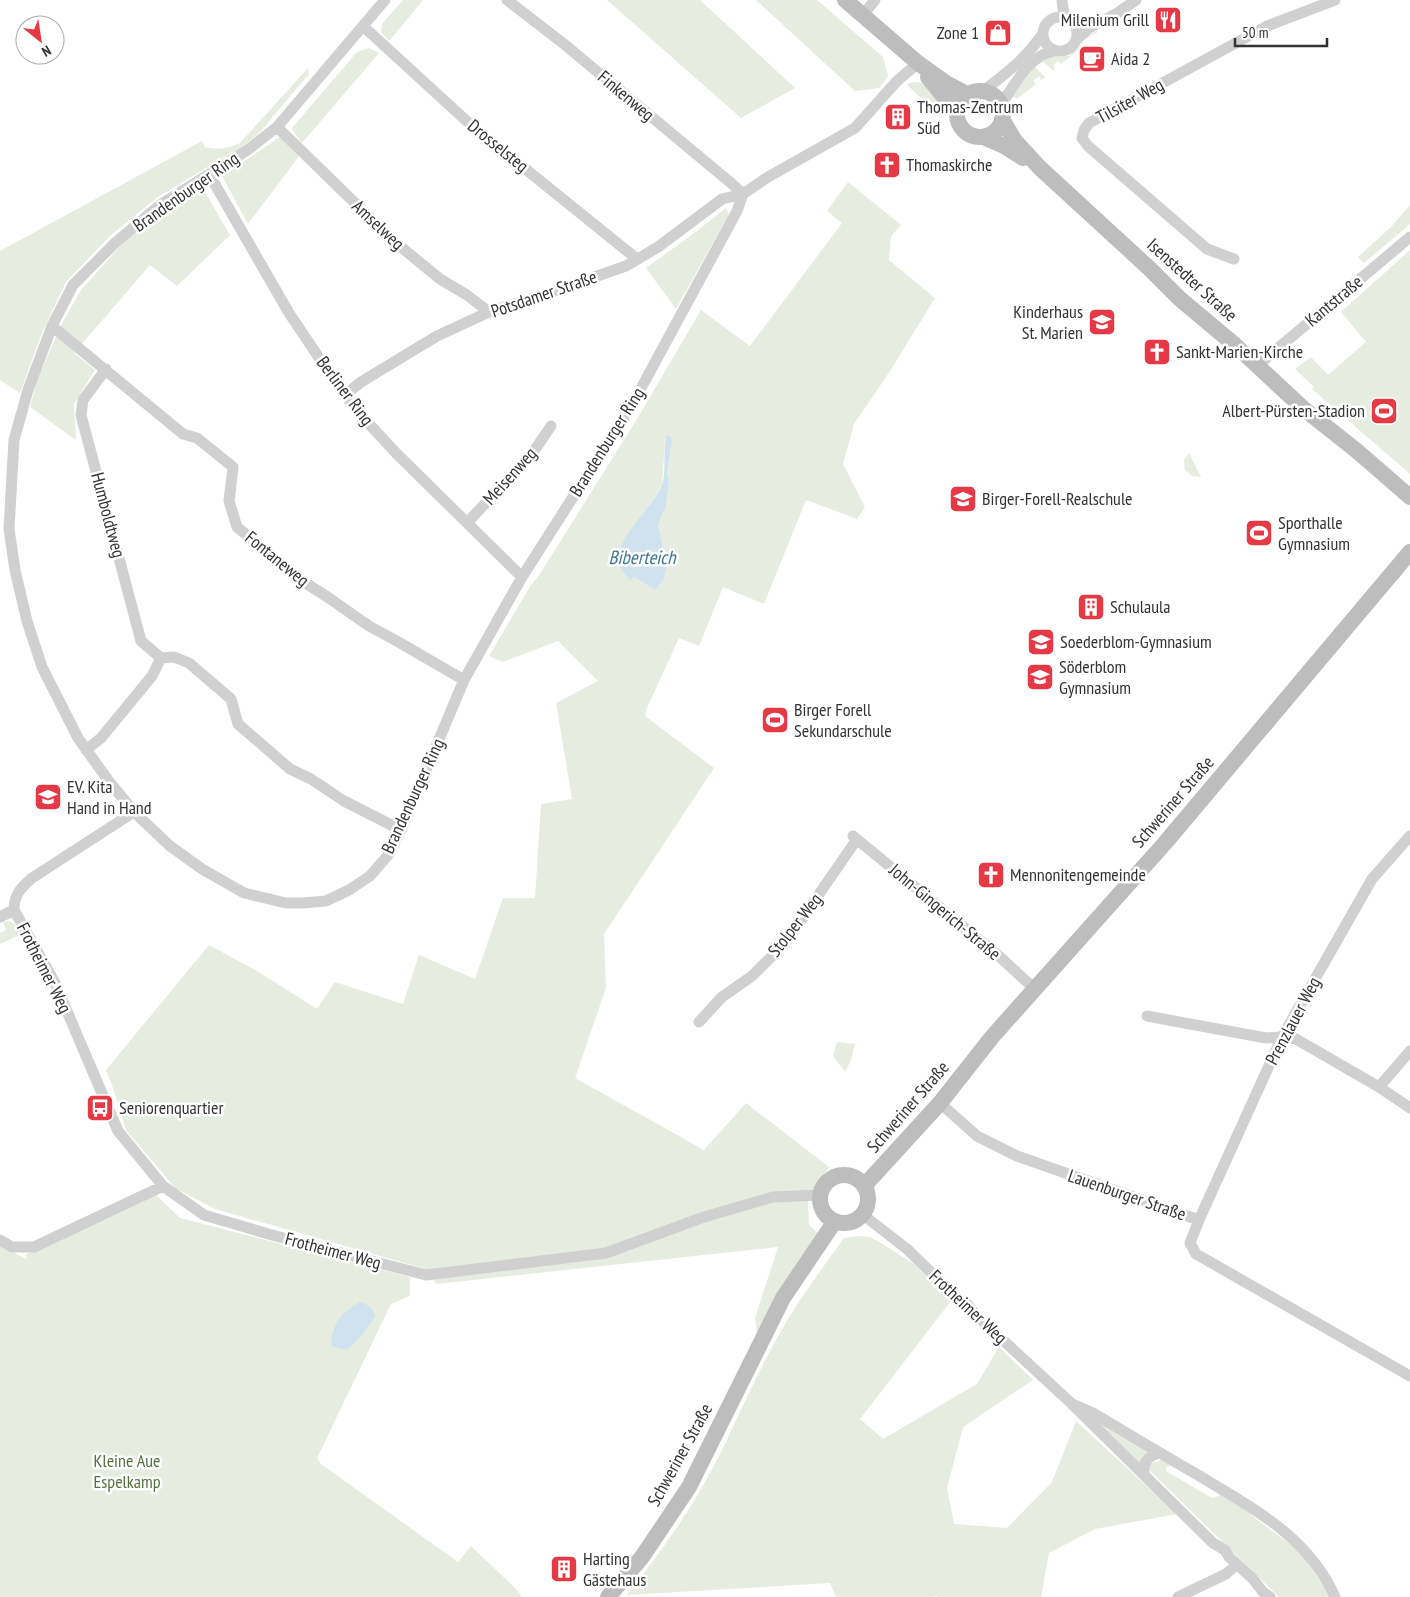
<svg xmlns="http://www.w3.org/2000/svg" width="1410" height="1597" viewBox="0 0 1410 1597" font-family="'PT Sans Narrow',sans-serif">
  <style>
    .green { fill: #e6ecdf; fill-rule: evenodd }
    .water { fill: #cfe2ee }
    .lines { fill: none; stroke-linecap: round; stroke-linejoin: round }
    .street { stroke: #d0d0d0; stroke-width: 11 }
    .secondary { stroke: #bdbdbd; stroke-width: 16 }
    .labels { text-anchor: middle; stroke-width: 5; stroke-linejoin: round; paint-order: stroke }
    .poi-label { font-size: 18px; fill: #333; stroke: #fff; text-anchor: start }
    .street-label { font-size: 18px; fill: #333; stroke: #fff }
    .park-label { font-size: 18px; fill: #56703f; stroke: #fff }
    .water-label { font-size: 19px; font-style: italic; fill: #3f7597; stroke: #fff }
  </style>
  <rect width="100%" height="100%" fill="#fff"/>
  <!-- green -->
  <path class="green" d="M403,0H423L389,41L381,32L382,24Z
    M607,0H700L795,88L741,118Z
    M756,0H817L883,57L888,76L879,88L855,91Z
    M1097,31L1098,32L1085,39L1077,51L1061,64L1058,61L1053,65L1055,69L1053,70L1041,60L1052,56L1059,57L1069,56L1077,49L1085,38Z
    M369,48L379,53L302,143L293,131L292,128L357,52Z
    M1035,67L1045,77L1041,80L1039,76L1033,81L1036,84L1017,99L1012,96Z
    M308,68L309,74L260,132L246,144L158,197L111,235L66,282L42,333L20,393L0,380V251L202,141L205,147C218,150 228,149 240,143Z
    M913,82L925,83L941,100L933,109L907,85Z
    M280,137L300,155L248,224L222,176Z
    M848,182L901,225L891,236L889,260L935,298L890,371L854,424L843,464L865,507L857,519L806,500L764,604L723,587L699,646L679,638L647,708L645,716L714,768L604,934L606,988L575,1078L704,1150L746,1103L829,1167L808,1199L809,1225L819,1234L757,1333L755,1318L778,1247L436,1284L429,1270L215,1209L175,1188L126,1130L112,1085L106,1070L209,945L257,971L317,1009L335,982L403,1004L419,955L475,979L503,898H535L541,804L572,799L556,703L598,681L558,641L503,662L489,656L531,585L538,577L637,419L701,310L750,346L842,223L827,211ZM665,439H672L667,473L669,480L666,506L658,525L667,568L655,590L634,577L619,555L628,534L655,497L662,485Z
    M202,187L230,235L177,286L150,265L74,353L95,370L74,404L76,440L30,407L37,381L60,327L81,290L123,243L165,211Z
    M1410,205V224L1364,263L1358,257L1391,227Z
    M726,208L729,214L676,309L646,268L689,237Z
    M1409,251H1410V474L1312,389L1314,387L1295,369L1311,357L1328,375L1366,342L1341,312Z
    M1189,453L1201,477L1192,476L1185,470L1184,460Z
    M9,921L16,925L22,934L0,944V933L6,930L3,922Z
    M837,1042L855,1044L851,1060L845,1072L833,1056Z
    M156,1195L180,1218L410,1277V1296L391,1304L317,1458L321,1464L458,1562L471,1546L515,1588L522,1597H0V1245L28,1260L25,1255ZM348,1309L370,1325L361,1334L355,1343Z
    M859,1236L871,1237L914,1264L951,1301L860,1419L883,1439L977,1384L999,1347L1033,1380L963,1427L947,1488L954,1524L1007,1528L1052,1482L1076,1421L1177,1514L1095,1529L1049,1553L1041,1597H938L937,1596L932,1597H836L830,1583L627,1595C663,1550 695,1504 721,1452C740,1413 757,1374 778,1336C797,1302 821,1270 844,1238Z
    M1098,1422L1152,1451L1140,1466Z
    M1161,1460L1173,1465L1166,1467V1471L1212,1498L1223,1494L1250,1510L1251,1515L1295,1548L1305,1559L1329,1594V1597H1279L1148,1469L1150,1464Z"/>
  <!-- water -->
  <path class="water" d="M667,435L670,436L672,439L667,473L669,480L666,506L658,525L667,567L663,580L655,590L634,577L630,581C627,576 621,571 619,565C612,541 654,506 662,485C667,471 662,449 667,435Z
    M360,1302C368,1305 372,1307 375,1315C371,1325 355,1345 346,1350L331,1346C333,1322 340,1314 360,1302Z"/>
  <g class="lines">
    <!-- street -->
    <path class="street" d="M385,0L277,127L249,149L160,205L115,243L73,285L52,326L28,390L14,440L9,529L15,570L27,621L42,667L78,738L108,780L134,812L170,846L202,869L244,893L286,903H303L326,901L349,890L370,876L389,854L401,830L464,680L522,577L633,403L737,211L743,194L768,177L855,128L897,81L918,63
      M507,0L564,44L731,183L743,194
      M1062,0L1063,9L1067,19
      M863,15L875,0
      M1043 34a17 17 0 1 1 34 0a17 17 0 1 1-34 0Z
      M364,27L471,125L637,259
      M1076,40L1089,28L1116,14L1136,0
      M983,91C1006,74 1025,59 1042,35
      M1001,105C1013,87 1030,54 1054,51
      M277,127L395,242L440,279L467,295L489,312
      M209,174L289,313L332,377L357,411L397,454L522,577
      M1234,259L1207,249L1088,146L1082,138L1084,130L1089,123L1267,26L1335,0
      M52,326L183,434L197,438L233,467L229,501L237,527L304,582L329,598L369,626L395,640L464,680
      M1257,366L1410,237
      M106,369L83,400L81,415L141,641L161,658L174,657L189,663L231,699L238,724L290,769L311,779L344,801L401,830
      M345,395L361,382L437,336L489,312L549,293L626,266L658,247L722,199L743,194
      M467,523L534,451L551,426
      M86,750L101,738L152,676L161,658
      M134,812L32,878C21,888 14,894 14,910L55,983L118,1131L163,1186L204,1215L272,1235L426,1275L606,1253L704,1217L773,1197L820,1195
      M853,836L1000,957L1027,982L1037,988
      M0,917L14,910
      M1147,1016L1266,1038L1282,1037L1296,1039L1379,1087L1410,1108
      M699,1022L722,997L752,976L786,942L857,839
      M1379,1087L1410,1051
      M940,1103L977,1136L1017,1156L1199,1220L1190,1243L1196,1254L1410,1376
      M862,1214L907,1249L956,1297L967,1304L978,1317L1071,1403L1213,1543L1225,1550L1229,1557L1253,1579L1263,1592L1270,1597
      M1199,1220L1282,1037L1372,879L1410,836
      M0,1240L12,1247H34L163,1186
      M1075,1405L1093,1413C1128,1434 1163,1455 1198,1475C1252,1508 1308,1536 1335,1597
      M1144,1474C1143,1462 1147,1457 1159,1453
      M1178,1597L1226,1574L1236,1565"/>
    <!-- secondary -->
    <path class="secondary" d="M845,0L918,63L946,83L967,94
      M928,77L956,112
      M957 114a23 23 0 1 1 46 0a23 23 0 1 1-46 0Z
      M1002,119L1015,141L1040,168L1150,269L1180,299L1235,345L1304,409L1357,451L1410,497
      M983,137L1004,146L1023,158
      M820 1199a24 24 0 1 1 48 0a24 24 0 1 1-48 0Z
      M864,1186L940,1103L992,1037L1165,843L1410,552
      M608,1597L642,1557L689,1487L783,1298L835,1221"/>
  </g>
  <!-- icons -->
  <defs>
    <g id="restaurant-square" transform="scale(1.4375)"><rect x="-9" y="-9" width="18" height="18" rx="4" fill="#e63946" stroke="#fff"/><path d="M-5-6h1v4h1v-4h1v4h1v-4h1v5L-1.5 .5V6h-2V.5L-5-1ZM5-6V6H3V1.5H1.5Q1.5-4 5-6Z" fill="#fff"/></g>
    <g id="shop-square" transform="scale(1.4375)"><rect x="-9" y="-9" width="18" height="18" rx="4" fill="#e63946" stroke="#fff"/><path d="M-5-2.5h2.3a2.7 3.5 0 0 1 5.4 0H5L5.5 6h-11ZM-1.5-2.5h3a1.5 2.3 0 0 0-3 0Z" fill="#fff"/></g>
    <g id="cafe-square" transform="scale(1.4375)"><rect x="-9" y="-9" width="18" height="18" rx="4" fill="#e63946" stroke="#fff"/><path d="M-5.5-4.5H6V0H3Q3 3.5 0 3.5H-2.5Q-5.5 3.5-5.5 0ZM3-3.2v2h1.7v-2ZM-6 4.5H4V6H-6Z" fill="#fff"/></g>
    <g id="building-square" transform="scale(1.4375)"><rect x="-9" y="-9" width="18" height="18" rx="4" fill="#e63946" stroke="#fff"/><path d="M-4-6H4V6H1V3H-1V6H-4ZM-2.5-4.3h1.7v1.8h-1.7ZM.8-4.3h1.7v1.8H.8ZM-2.5-1h1.7V.8h-1.7ZM.8-1h1.7V.8H.8Z" fill="#fff"/></g>
    <g id="church-square" transform="scale(1.4375)"><rect x="-9" y="-9" width="18" height="18" rx="4" fill="#e63946" stroke="#fff"/><path d="M-1.2-6h2.4v3.5h3.3v2.4h-3.3V6h-2.4V-.1h-3.3v-2.4h3.3Z" fill="#fff"/></g>
    <g id="school-square" transform="scale(1.4375)"><rect x="-9" y="-9" width="18" height="18" rx="4" fill="#e63946" stroke="#fff"/><path d="M0-5L7-2L0 1L-7-2ZM-4 1L0 2.5L4 1V4Q0 6-4 4Z" fill="#fff"/></g>
    <g id="stadium-square" transform="scale(1.4375)"><rect x="-9" y="-9" width="18" height="18" rx="4" fill="#e63946" stroke="#fff"/><path d="M0-5a6.5 5 0 1 0 0 10a6.5 5 0 1 0 0-10ZM-3.5-1.8h7v3.6h-7Z" fill="#fff"/></g>
    <g id="bus-square" transform="scale(1.4375)"><rect x="-9" y="-9" width="18" height="18" rx="4" fill="#e63946" stroke="#fff"/><path d="M-5-6H5V4H4V6H2V4H-2V6H-4V4H-5ZM-3.5-4V0h7V-4ZM-3.5 1.2v1.5H-2V1.2ZM2 1.2v1.5H3.5V1.2Z" fill="#fff"/></g>
  </defs>
  <g fill-rule="evenodd">
    <use href="#restaurant-square" x="1168" y="20"/>
    <use href="#shop-square" x="998" y="33"/>
    <use href="#cafe-square" x="1092" y="59"/>
    <use href="#building-square" x="898" y="117"/>
    <use href="#church-square" x="887" y="165"/>
    <use href="#school-square" x="1102" y="322"/>
    <use href="#church-square" x="1157" y="352"/>
    <use href="#stadium-square" x="1384" y="411"/>
    <use href="#school-square" x="963" y="499"/>
    <use href="#stadium-square" x="1259" y="533"/>
    <use href="#building-square" x="1091" y="607"/>
    <use href="#school-square" x="1041" y="642"/>
    <use href="#school-square" x="1040" y="677"/>
    <use href="#stadium-square" x="775" y="720"/>
    <use href="#school-square" x="48" y="797"/>
    <use href="#church-square" x="991" y="875"/>
    <use href="#bus-square" x="100" y="1108"/>
    <use href="#building-square" x="564" y="1569"/>
  </g>
  <g class="labels">
    <!-- poi labels -->
    <g class="poi-label">
      <text x="1149" y="26" text-anchor="end">Milenium Grill</text>
      <text x="979" y="39" text-anchor="end">Zone 1</text>
      <text x="1111" y="65">Aida 2</text>
      <text x="917" y="113">Thomas-Zentrum<tspan x="917" dy="21">Süd</tspan></text>
      <text x="906" y="171">Thomaskirche</text>
      <text x="1083" y="318" text-anchor="end">Kinderhaus<tspan x="1083" dy="21">St. Marien</tspan></text>
      <text x="1176" y="358">Sankt-Marien-Kirche</text>
      <text x="1365" y="417" text-anchor="end">Albert-Pürsten-Stadion</text>
      <text x="982" y="505">Birger-Forell-Realschule</text>
      <text x="1278" y="529">Sporthalle<tspan x="1278" dy="21">Gymnasium</tspan></text>
      <text x="1110" y="613">Schulaula</text>
      <text x="1060" y="648">Soederblom-Gymnasium</text>
      <text x="1059" y="673">Söderblom<tspan x="1059" dy="21">Gymnasium</tspan></text>
      <text x="794" y="716">Birger Forell<tspan x="794" dy="21">Sekundarschule</tspan></text>
      <text x="67" y="793">EV. Kita<tspan x="67" dy="21">Hand in Hand</tspan></text>
      <text x="1010" y="881">Mennonitengemeinde</text>
      <text x="119" y="1114">Seniorenquartier</text>
      <text x="583" y="1565">Harting<tspan x="583" dy="21">Gästehaus</tspan></text>
    </g>
    <!-- street labels -->
    <g class="street-label">
      <text transform="translate(626 96) rotate(40)" y="6">Finkenweg</text>
      <text transform="translate(1130 101) rotate(-29)" y="6">Tilsiter Weg</text>
      <text transform="translate(498 146) rotate(39)" y="6">Drosselsteg</text>
      <text transform="translate(186 192) rotate(-35)" y="6">Brandenburger Ring</text>
      <text transform="translate(378 225) rotate(43)" y="6">Amselweg</text>
      <text transform="translate(1192 280) rotate(42)" y="6">Isenstedter Straße</text>
      <text transform="translate(544 294) rotate(-19)" y="6">Potsdamer Straße</text>
      <text transform="translate(1334 301) rotate(-40)" y="6">Kantstraße</text>
      <text transform="translate(345 391) rotate(53)" y="6">Berliner Ring</text>
      <text transform="translate(607 442) rotate(-58)" y="6">Brandenburger Ring</text>
      <text transform="translate(510 476) rotate(-48)" y="6">Meisenweg</text>
      <text transform="translate(108 515) rotate(75)" y="6">Humboldtweg</text>
      <text transform="translate(277 559) rotate(39)" y="6">Fontaneweg</text>
      <text transform="translate(413 796) rotate(-65)" y="6">Brandenburger Ring</text>
      <text transform="translate(1173 802) rotate(-49)" y="6">Schweriner Straße</text>
      <text transform="translate(945 912) rotate(40)" y="6">John-Gingerich-Straße</text>
      <text transform="translate(795 925) rotate(-52)" y="6">Stolper Weg</text>
      <text transform="translate(44 968) rotate(63)" y="6">Frotheimer Weg</text>
      <text transform="translate(1293 1021) rotate(-62)" y="6">Prenzlauer Weg</text>
      <text transform="translate(908 1107) rotate(-49)" y="6">Schweriner Straße</text>
      <text transform="translate(1127 1195) rotate(19)" y="6">Lauenburger Straße</text>
      <text transform="translate(333 1251) rotate(15)" y="6">Frotheimer Weg</text>
      <text transform="translate(968 1307) rotate(43)" y="6">Frotheimer Weg</text>
      <text transform="translate(680 1455) rotate(-61)" y="6">Schweriner Straße</text>
    </g>
    <!-- park labels -->
    <g class="park-label">
      <text x="127" y="1467">Kleine Aue<tspan x="127" dy="21">Espelkamp</tspan></text>
    </g>
    <!-- water labels -->
    <g class="water-label">
      <text x="642" y="564">Biberteich</text>
    </g>
  </g>
  <!-- north arrow -->
  <g transform="translate(40 40) rotate(150)"><circle r="24" fill="#ffffff" stroke="#adadad"/>
  <path d="M0-4L9 19L0 12L-9 19Z" fill="#e63946"/>
  <text y="-8" font-size="14" font-weight="bold" text-anchor="middle" fill="#333333">N</text>
  </g>
  <!-- scale -->
  <path d="M1235 38v8h92v-8" fill="none" stroke="#333333" stroke-width="2.5"/>
  <text x="1242" y="38" font-size="15" fill="#333333" stroke="#ffffff" stroke-width="4" paint-order="stroke">50 m</text>
</svg>
